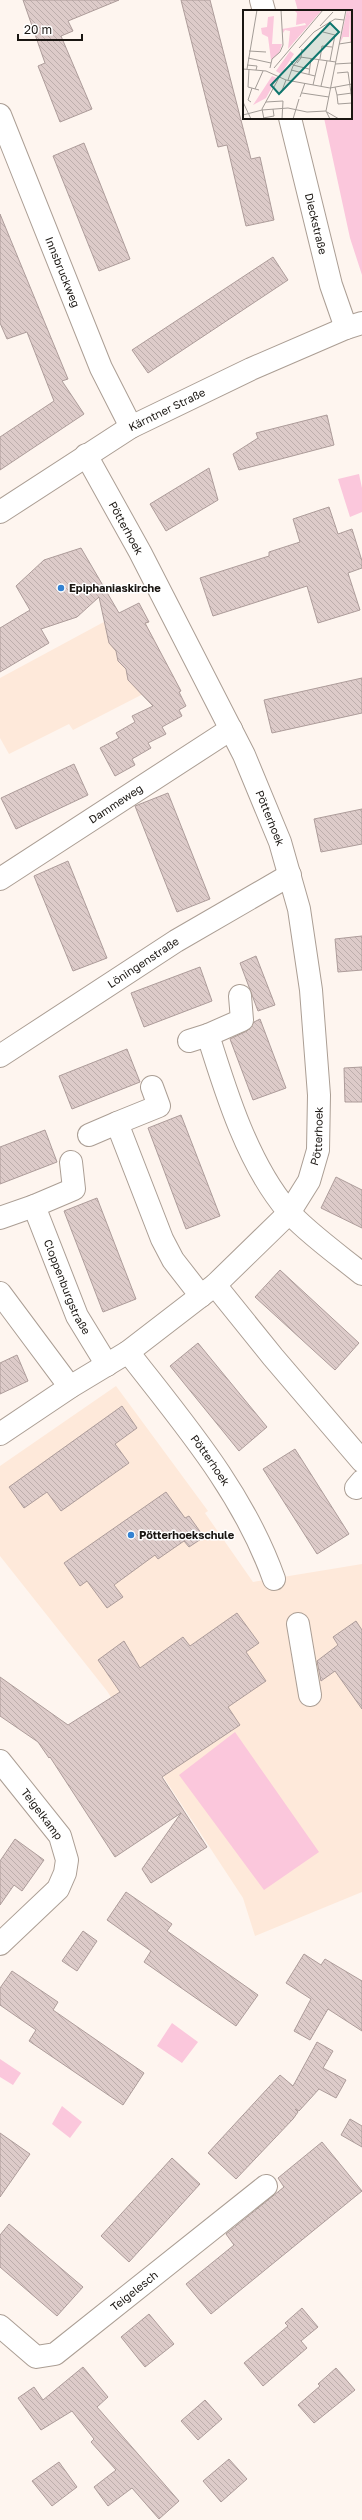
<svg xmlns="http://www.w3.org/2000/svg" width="362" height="2520" viewBox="0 0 362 2520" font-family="'Golos Text',sans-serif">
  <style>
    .built { fill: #fee9da }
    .green { fill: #fbc7dc }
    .building { fill: url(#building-back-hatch); stroke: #ad9c9a }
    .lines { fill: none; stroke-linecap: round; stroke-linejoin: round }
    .minor-casing { stroke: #ab9e94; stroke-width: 24 }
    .minor { stroke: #fff; stroke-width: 22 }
    .poi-dot { fill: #3382d2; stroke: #fff; stroke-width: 1.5 }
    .labels { text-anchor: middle; stroke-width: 3; stroke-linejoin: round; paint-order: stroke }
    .street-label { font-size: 11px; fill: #1a1612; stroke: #fff }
    .poi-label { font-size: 11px; font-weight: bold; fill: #1a1612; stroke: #fff; text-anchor: start }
    .inset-road { fill: none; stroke: #a39c97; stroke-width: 1 }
    .view { fill: #0f766e; fill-opacity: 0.15; stroke: #0f766e; stroke-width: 2 }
    .inset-edge { fill: none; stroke: #1a1612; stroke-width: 2 }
  </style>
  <defs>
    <pattern id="building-back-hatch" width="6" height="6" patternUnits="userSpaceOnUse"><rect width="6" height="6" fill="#ddcbc9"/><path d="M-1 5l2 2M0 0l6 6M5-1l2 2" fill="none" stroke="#bdaeac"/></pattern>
  </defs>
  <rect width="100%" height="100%" fill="#fef5ef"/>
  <!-- built -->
  <path class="built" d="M139,603L149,622L146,624L181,691L152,706L145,693L73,730L69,724L9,754L0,738V678Z
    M116,1386L208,1511L205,1513L253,1582L362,1564V1892L255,1936L243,1898L107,1691L0,1556V1466Z"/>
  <!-- green -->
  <path class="green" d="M295,0H362V275L350,238L324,118H351V11H298Z
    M359,474L362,488V512L350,517L338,479Z
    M235,1732L319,1852L264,1890L179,1775Z
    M172,2023L198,2042L182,2063L157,2046Z
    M0,2059L21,2073L13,2085L0,2077Z
    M62,2106L82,2122L70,2138L52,2124Z"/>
  <!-- building -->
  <path class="building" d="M23,0H119L68,21L73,31L61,36L92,109L60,122L38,66L45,63Z
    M181,0H210L251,159L260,157L274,220L246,226L227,145L218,147Z
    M84,143L130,259L99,271L53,156Z
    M0,214L68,379L62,381L84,414L0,470V437L54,401L27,332L7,339L0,323Z
    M273,257L288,280L148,373L132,350Z
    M327,415L334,445L239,470L233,454L258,438L256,433Z
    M209,468L218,500L166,531L150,504Z
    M329,507L338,534L352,529L362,561V568L348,573L360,610L318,623L307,586L213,616L200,578L269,556V552L300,542L293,519Z
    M81,548L119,613L139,603L149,622L145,623L181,691L179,692L186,706L179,710L182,716L162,727L166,734L148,743L151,748L132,759L135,765L115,776L100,748L119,738L116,733L135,722L132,716L153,706L128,680L126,669L118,661L116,651L109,643L99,597L77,617L41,629L49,643L0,672V628L30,610L16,586L44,560Z
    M362,678V713L272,733L264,700Z
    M74,764L88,795L16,829L1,798Z
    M168,793L210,899L177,912L135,806Z
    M362,809V844L321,852L314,819Z
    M68,861L107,958L73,971L34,876Z
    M362,936V970L338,972L335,939Z
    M256,956L275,1005L258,1011L240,963Z
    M200,967L212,1001L144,1027L131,993Z
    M260,1019L286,1088L253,1100L230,1039L247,1031L254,1022Z
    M127,1049L140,1082L72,1109L59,1076Z
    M362,1067V1102H345L344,1068Z
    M181,1115L220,1216L186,1229L148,1128Z
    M45,1130L57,1162L0,1184V1147Z
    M336,1177L362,1190V1228L321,1208Z
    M97,1198L136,1299L103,1312L64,1211Z
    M280,1270L359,1343L335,1370L255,1297Z
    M198,1343L267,1427L239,1451L170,1366Z
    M17,1355L28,1381L0,1394V1363Z
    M122,1406L137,1428L115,1444L129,1463L61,1511L47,1492L24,1508L9,1487Z
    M295,1449L349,1534L317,1554L263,1469Z
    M166,1492L185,1518L189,1516L204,1537L189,1547L184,1541L158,1559L155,1555L114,1585L123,1597L107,1608L87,1581L80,1586L64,1563Z
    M237,1613L259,1643L246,1652L266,1681L228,1707L240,1725L162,1777L207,1847L151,1883L142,1869L181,1813L115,1857L50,1757L49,1758L38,1742L0,1716V1677L68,1725L120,1692L98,1660L124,1641L140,1668L183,1637L190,1646Z
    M356,1621L362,1630V1709L335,1671L321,1681L317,1661L338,1645L333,1637Z
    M15,1839L44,1860L22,1891L14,1885L0,1905V1861Z
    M126,1892L172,1924L167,1931L258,1995L236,2026L144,1962L151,1951L107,1920Z
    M83,1931L97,1941L77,1971L62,1961Z
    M304,1954L321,1965L325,1959L362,1981V2031L328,2009L310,2040L294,2031L311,1999L286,1983Z
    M12,1971L58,2002L53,2010L144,2073L123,2105L29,2041L36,2030L0,2005V1988Z
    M317,2042L333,2051L323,2068L346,2080L336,2098L319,2089L299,2111L295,2109L298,2112L293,2119L236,2179L208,2153L280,2075L293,2086Z
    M350,2119L362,2126V2147L341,2135Z
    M0,2133L30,2154L0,2197Z
    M322,2142L362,2191L211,2314L186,2284L234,2245L226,2234L284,2187L278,2178Z
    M172,2158L200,2184L129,2262L101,2236Z
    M9,2224L83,2287L57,2316L0,2267V2235Z
    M302,2308L318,2327L301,2341L307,2348L263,2386L244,2363L288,2326L285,2323Z
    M149,2314L174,2344L145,2367L121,2337Z
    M83,2367L108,2397L97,2407L179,2501L159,2519L132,2488L108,2506L94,2487L116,2470L91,2442L94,2439L72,2411L41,2430L18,2398L34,2387L43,2400Z
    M336,2368L355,2390L314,2423L298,2405L320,2386L318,2384Z
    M205,2400L222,2419L198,2440L181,2421Z
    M229,2459L247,2479L221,2502L203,2481Z
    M59,2462L77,2487L52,2506L32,2481Z"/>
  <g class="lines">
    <!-- minor casing -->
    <g class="minor-casing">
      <g id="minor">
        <path d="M261,0L264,11"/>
        <path id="s1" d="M0,115L101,368L131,427"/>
        <path id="s2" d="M290,118L331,285L346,328"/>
        <path id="s3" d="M0,512L131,427L251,369L346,328L362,323"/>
        <path id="s4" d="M0,879L231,729"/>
        <path d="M240,996L242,1020L208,1035C226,1093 248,1164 288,1211C305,1231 340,1256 362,1274"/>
        <path d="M189,1041L208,1035"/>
        <path id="s5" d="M0,1056L176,941L290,875"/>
        <path d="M152,1087L159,1106L117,1123L162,1239L173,1260L201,1296"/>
        <path d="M89,1135L117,1123"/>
        <path id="s6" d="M71,1162L74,1189L34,1206L77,1316L107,1365"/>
        <path d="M0,1218L34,1206"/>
        <path d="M215,1285L273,1357L362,1461"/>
        <path d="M0,1293L70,1387"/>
        <path id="s7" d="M128,1352C184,1424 243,1492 274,1579"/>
        <path id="s8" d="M0,1434L70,1387L128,1352L215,1285L289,1213L309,1181L318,1150L319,1095L311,990L299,909L280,842L244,755L140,552L86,455"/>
        <path d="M356,1488L362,1481"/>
        <path d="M298,1624L310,1695"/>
        <path d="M0,1761L60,1836L67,1860L65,1873L58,1889L0,1944"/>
        <path id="s9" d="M0,2326L36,2357L55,2354L266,2186"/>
      </g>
    </g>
    <!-- minor -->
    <use href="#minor" class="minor"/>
  </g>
  <!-- markers -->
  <g class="poi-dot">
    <circle cx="61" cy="588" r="4"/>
    <circle cx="131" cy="1535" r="4"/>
  </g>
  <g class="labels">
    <!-- street labels -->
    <g class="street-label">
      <text dy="4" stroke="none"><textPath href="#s2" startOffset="109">Dieckstraße</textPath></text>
      <text dy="4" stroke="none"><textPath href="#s1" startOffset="169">Innsbruckweg</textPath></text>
      <text dy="4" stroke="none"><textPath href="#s3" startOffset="196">Kärntner Straße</textPath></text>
      <text transform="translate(126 528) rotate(61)" y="4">Pötterhoek</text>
      <text dy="4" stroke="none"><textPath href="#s4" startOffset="138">Dammeweg</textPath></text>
      <text transform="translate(270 818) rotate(68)" y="4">Pötterhoek</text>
      <text dy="4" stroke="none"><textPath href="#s5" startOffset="171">Löningenstraße</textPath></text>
      <text dy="4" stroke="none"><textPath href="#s8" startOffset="449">Pötterhoek</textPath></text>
      <text dy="4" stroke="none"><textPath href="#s6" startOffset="158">Cloppenburgstraße</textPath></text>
      <text dy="4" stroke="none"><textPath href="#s7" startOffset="136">Pötterhoek</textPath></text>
      <text transform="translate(42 1814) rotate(53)" y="4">Teigelkamp</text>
      <text dy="4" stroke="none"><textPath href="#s9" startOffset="168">Teigelesch</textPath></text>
    </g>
    <!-- poi labels -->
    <g class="poi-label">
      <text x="69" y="592">Epiphaniaskirche</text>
      <text x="139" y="1539">Pötterhoekschule</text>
    </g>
  </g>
  <!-- overview -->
  <g transform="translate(243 10)">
    <rect width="109" height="109" fill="#fef5ef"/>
    <path d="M51,0H79L45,39L47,21L42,20L40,23L39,19L63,15L62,13L53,15L54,3ZM104,0H109L105,1L107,6L106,27H100L97,33ZM31,6L29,34H39L36,43L28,50L25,27L19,24L18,18L24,17L25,7ZM47,41L51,44L38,64L33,61ZM29,66L34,68L23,88L10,95Z" fill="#fbc7dc"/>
    <path d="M109,0V32H107V6L105,1Z" fill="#fbc7dc"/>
    <path class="inset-road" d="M77,16L90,2M80,22L92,25L87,51M96,34L109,32M56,38L71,22L92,9L101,10M6,41L23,42M5,48L28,53M77,49L79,36L89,37M48,51L50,55L66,59M54,53L58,48L59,39M92,54L109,53M4,55L14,56L13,60M0,56V59L23,61L43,70L87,78L109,74M27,58L29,49L37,42L40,35L38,0M31,58L80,0M4,59L14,0M6,59L5,77L16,80M48,60L72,66M94,63L105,62L109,90M66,64L68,48M45,70L50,56L57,47L93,52M70,75L76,49M78,76L84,51M92,77L94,85L109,83M12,79L20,61M38,83L43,70M59,83L86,87M94,85L95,94L109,93M57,87L62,73M0,92L8,109M8,92L5,90L9,78M23,92L40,91L39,109M84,102L96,109M0,105L19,100L45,98L64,102L83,101M20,108L31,106L30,99M21,109L19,99L38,64M50,109L56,89M87,109L83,101L103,0"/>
    <path class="view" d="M87,13L96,22L36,84L28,75Z"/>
    <rect width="109" height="109" class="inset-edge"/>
  </g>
  <!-- scale -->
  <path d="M18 34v6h64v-6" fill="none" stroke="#1a1612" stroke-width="2"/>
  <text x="24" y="34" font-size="12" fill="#1a1612" stroke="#ffffff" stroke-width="3" paint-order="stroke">20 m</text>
</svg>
